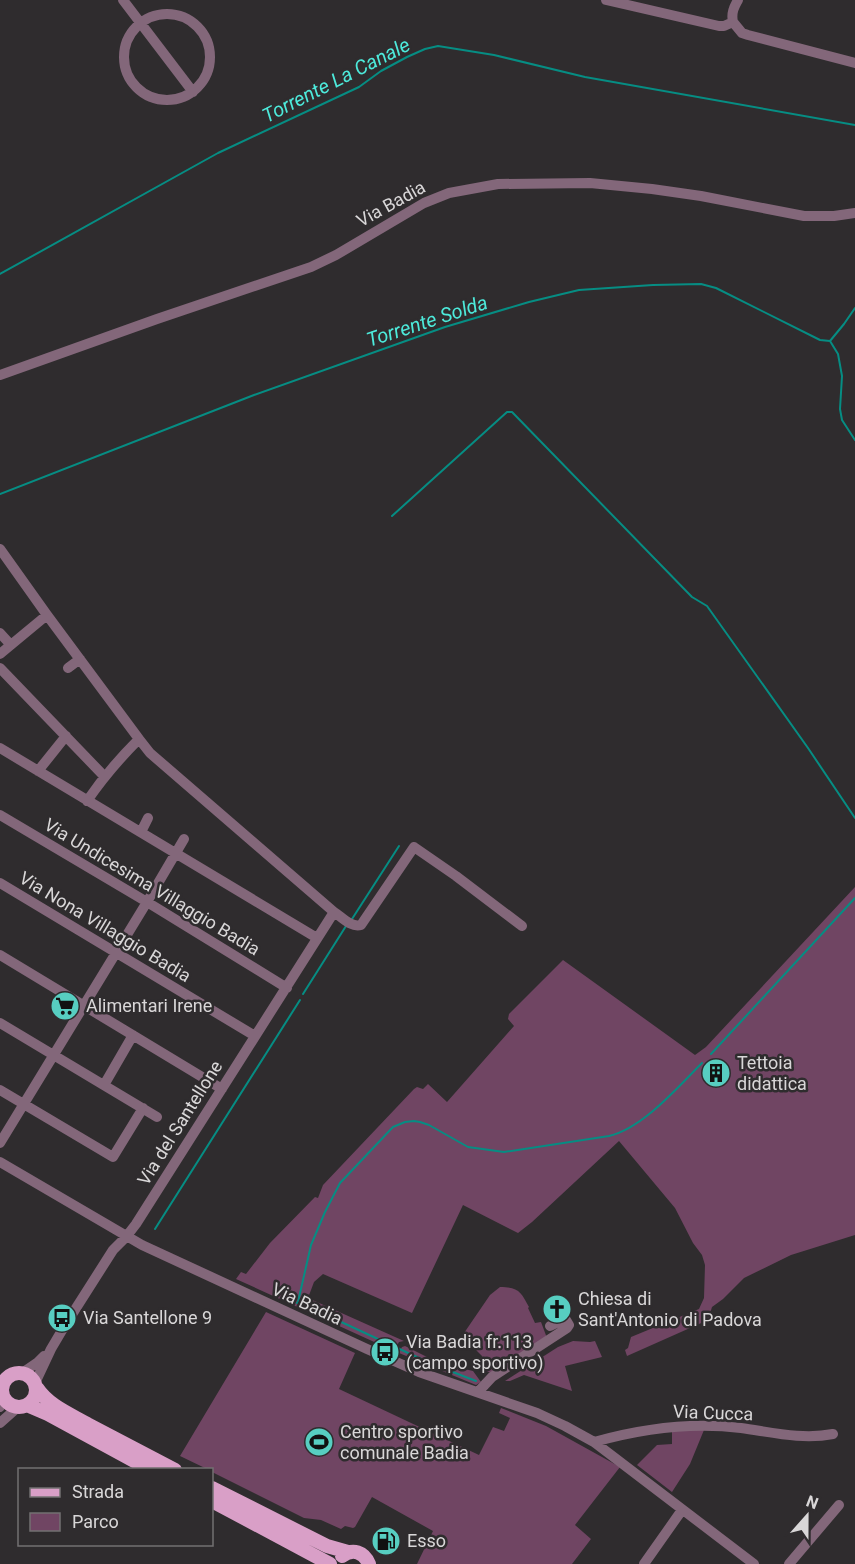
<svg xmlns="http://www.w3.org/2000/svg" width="855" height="1564" viewBox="0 0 855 1564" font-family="Roboto,sans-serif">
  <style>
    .green { fill: #704563 }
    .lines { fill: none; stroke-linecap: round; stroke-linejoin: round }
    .stream { stroke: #068d83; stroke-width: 2 }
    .minor { stroke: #83677a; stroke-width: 10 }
    .major { stroke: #d99fc7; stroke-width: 14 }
    .labels { text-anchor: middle; stroke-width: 5; stroke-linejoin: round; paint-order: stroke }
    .street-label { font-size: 18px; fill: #d9d7d8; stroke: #2f2c2e }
    .poi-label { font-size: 18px; fill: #d9d7d8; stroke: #2f2c2e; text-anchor: start }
    .water-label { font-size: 20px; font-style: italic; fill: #4deadb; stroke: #2f2c2e }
  </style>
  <rect width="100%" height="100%" fill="#2f2c2e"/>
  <!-- green -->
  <path class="green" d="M855,887V1235L791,1255L744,1278L723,1299L712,1307L708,1320L627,1356L625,1350L628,1348L631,1337L699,1309L704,1298L705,1265L702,1255L693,1243L675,1208L619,1141L532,1222L518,1233L463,1205L412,1313L323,1274L314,1282L308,1298L404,1341L399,1342L394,1351L236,1279L241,1272L246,1274L270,1243L315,1197L318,1198L323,1185L414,1089L417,1087L423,1089L428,1084L447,1102L514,1026L508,1019L509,1014L563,960L695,1055L706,1047Z
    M500,1287C519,1287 521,1292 529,1307L528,1308L535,1323L541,1322L547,1338L493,1374L484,1370L481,1363L482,1356L462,1336L490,1295Z
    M266,1312L355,1353L339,1389L479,1455L493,1427L504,1431L510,1418L499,1413L501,1408L546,1426L620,1467L575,1525L591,1539L572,1564H417L433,1531L372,1497L355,1527L353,1528L345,1526L341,1529L321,1520L304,1518L212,1472V1470L207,1469L180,1456Z
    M573,1341L590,1342L595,1341L602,1357L565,1366L572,1391L524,1375L510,1381H505L558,1347Z
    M405,1346L439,1363L473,1371L481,1382L476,1385L399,1353L402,1347Z
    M672,1430H704L690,1464L672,1492L637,1465L657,1445L672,1444Z"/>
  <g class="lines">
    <!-- stream -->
    <path class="stream" d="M0,274L218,153L359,87L381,71L407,57L425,49L438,46L494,55L585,77L855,125
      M830,341L838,354L842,376L840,409L842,420L855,440
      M0,494L254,395L445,327L529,302L579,290L653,285L701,284L716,288L820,340L830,341L844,324L855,308
      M392,516L507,412H512L692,597L707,606L808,748L855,818
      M352,919L399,846
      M303,994L346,926
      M711,1054L855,898
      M155,1229L300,1000
      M298,1302L311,1245L325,1212L340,1183L393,1127L405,1122L414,1121L420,1122L429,1125L468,1147L504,1152L609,1136C643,1128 678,1087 702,1063
      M297,1303L298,1302L432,1364L476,1381"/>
    <!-- minor -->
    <path class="minor" d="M123,0L193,92
      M606,0L719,26H724L733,22C731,13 734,7 738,0
      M124 57a43 43 0 1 1 86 0a43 43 0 1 1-86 0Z
      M733,22L742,33L748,35L855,63
      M0,375L157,319L311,267L336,255L424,203L449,193L498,184L590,183L652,189L701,196L804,216H834L855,213
      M0,549L47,615L139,739L150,753L334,912L136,1224L126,1237L113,1250L64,1327L51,1349L35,1383
      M0,633L10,644
      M0,654L47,615
      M0,668L104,776
      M68,668L80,659
      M0,748L317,938
      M38,771L66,736
      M87,801C102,779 119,759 139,739
      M0,815L147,902L287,988
      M141,832L148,818
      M0,883L255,1036
      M334,912C342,917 351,928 361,925L414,847L456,876L522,926
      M0,955L222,1089
      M0,1023L157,1117
      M104,1085L133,1035
      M0,1090L113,1157L143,1108
      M0,1143L147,902L184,839
      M0,1162L142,1245L367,1349L419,1372L537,1413L565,1426L594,1442L754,1564
      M22,1373L38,1362L44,1356
      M478,1392L492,1377L567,1328L569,1325L566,1320H563L550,1326
      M0,1407L4,1398
      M0,1423L18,1407
      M594,1442C640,1429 693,1422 741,1428C771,1432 802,1440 833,1434
      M644,1564L682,1510
      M789,1564L839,1505"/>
    <!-- major -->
    <path class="major" d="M2 1390a17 17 0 1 1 34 0a17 17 0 1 1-34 0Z
      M37,1388C49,1406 70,1414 89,1425C118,1440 146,1455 175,1470
      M27,1405L48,1414L151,1470
      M212,1488L327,1546L348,1552
      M212,1501L330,1564
      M342,1556C353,1548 364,1552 369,1564"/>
  </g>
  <!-- icons -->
  <defs>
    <g id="supermarket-disc" transform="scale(1.5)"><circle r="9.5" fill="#57cec1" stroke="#2f2c2e"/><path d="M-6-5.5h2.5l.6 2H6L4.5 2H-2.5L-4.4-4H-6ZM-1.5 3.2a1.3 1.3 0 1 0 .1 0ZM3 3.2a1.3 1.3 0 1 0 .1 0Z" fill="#111"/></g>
    <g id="building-disc" transform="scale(1.5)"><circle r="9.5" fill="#57cec1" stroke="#2f2c2e"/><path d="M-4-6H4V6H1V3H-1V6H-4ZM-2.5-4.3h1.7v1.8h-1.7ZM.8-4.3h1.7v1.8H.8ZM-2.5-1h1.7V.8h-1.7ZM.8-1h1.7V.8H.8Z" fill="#111"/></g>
    <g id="church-disc" transform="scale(1.5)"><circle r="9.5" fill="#57cec1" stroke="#2f2c2e"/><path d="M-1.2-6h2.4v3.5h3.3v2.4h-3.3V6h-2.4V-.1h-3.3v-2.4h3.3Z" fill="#111"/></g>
    <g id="bus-disc" transform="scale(1.5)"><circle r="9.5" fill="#57cec1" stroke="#2f2c2e"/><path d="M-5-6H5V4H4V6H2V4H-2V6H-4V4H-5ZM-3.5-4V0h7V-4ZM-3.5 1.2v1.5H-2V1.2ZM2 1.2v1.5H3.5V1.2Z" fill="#111"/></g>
    <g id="stadium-disc" transform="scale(1.5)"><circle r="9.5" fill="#57cec1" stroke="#2f2c2e"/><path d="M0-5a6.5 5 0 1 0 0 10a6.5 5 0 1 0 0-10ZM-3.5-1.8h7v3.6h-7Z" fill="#111"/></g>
    <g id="fuel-disc" transform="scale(1.5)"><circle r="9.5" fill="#57cec1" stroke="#2f2c2e"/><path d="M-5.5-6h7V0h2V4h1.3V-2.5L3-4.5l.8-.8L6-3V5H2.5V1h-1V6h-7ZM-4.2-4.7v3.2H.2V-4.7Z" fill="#111"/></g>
  </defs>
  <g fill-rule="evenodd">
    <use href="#supermarket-disc" x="65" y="1006"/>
    <use href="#building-disc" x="716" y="1073"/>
    <use href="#church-disc" x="557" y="1309"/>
    <use href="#bus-disc" x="62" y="1318"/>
    <use href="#bus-disc" x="385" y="1352"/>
    <use href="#stadium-disc" x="319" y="1442"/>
    <use href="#fuel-disc" x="386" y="1541"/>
  </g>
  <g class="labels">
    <!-- street labels -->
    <g class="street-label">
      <text transform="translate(391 204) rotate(-29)" y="6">Via Badia</text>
      <text transform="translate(152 887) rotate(31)" y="6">Via Undicesima Villaggio Badia</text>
      <text transform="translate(105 927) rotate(31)" y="6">Via Nona Villaggio Badia</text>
      <text transform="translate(180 1123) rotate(-58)" y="6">Via del Santellone</text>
      <text transform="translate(307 1304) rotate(25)" y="6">Via Badia</text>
      <text transform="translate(713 1413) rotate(2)" y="6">Via Cucca</text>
    </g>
    <!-- poi labels -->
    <g class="poi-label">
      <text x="86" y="1012">Alimentari Irene</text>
      <text x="737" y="1069">Tettoia<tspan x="737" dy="21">didattica</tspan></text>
      <text x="578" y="1305">Chiesa di<tspan x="578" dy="21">Sant'Antonio di Padova</tspan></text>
      <text x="83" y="1324">Via Santellone 9</text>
      <text x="406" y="1348">Via Badia fr.113<tspan x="406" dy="21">(campo sportivo)</tspan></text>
      <text x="340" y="1438">Centro sportivo<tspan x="340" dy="21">comunale Badia</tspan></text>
      <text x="407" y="1547">Esso</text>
    </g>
    <!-- water labels -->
    <g class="water-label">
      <text transform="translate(336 80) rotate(-27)" y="7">Torrente La Canale</text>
      <text transform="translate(427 321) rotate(-18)" y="7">Torrente Solda</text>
    </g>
  </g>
  <!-- legend -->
  <rect x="18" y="1468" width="195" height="78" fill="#2f2c2e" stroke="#737072" stroke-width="1.5"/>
  <rect x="30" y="1488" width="30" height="9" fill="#d99fc7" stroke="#737072" stroke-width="1.5"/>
  <text x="72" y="1498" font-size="18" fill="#d9d7d8">Strada</text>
  <rect x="30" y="1513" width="30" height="18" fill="#704563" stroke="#737072" stroke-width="1.5"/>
  <text x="72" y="1528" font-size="18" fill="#d9d7d8">Parco</text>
  <!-- north arrow -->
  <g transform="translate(807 1516) rotate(21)" stroke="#2f2c2e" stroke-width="4.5" paint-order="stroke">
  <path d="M0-4.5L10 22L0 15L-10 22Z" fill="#d9d7d8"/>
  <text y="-9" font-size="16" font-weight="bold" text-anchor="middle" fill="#d9d7d8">N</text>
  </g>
</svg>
